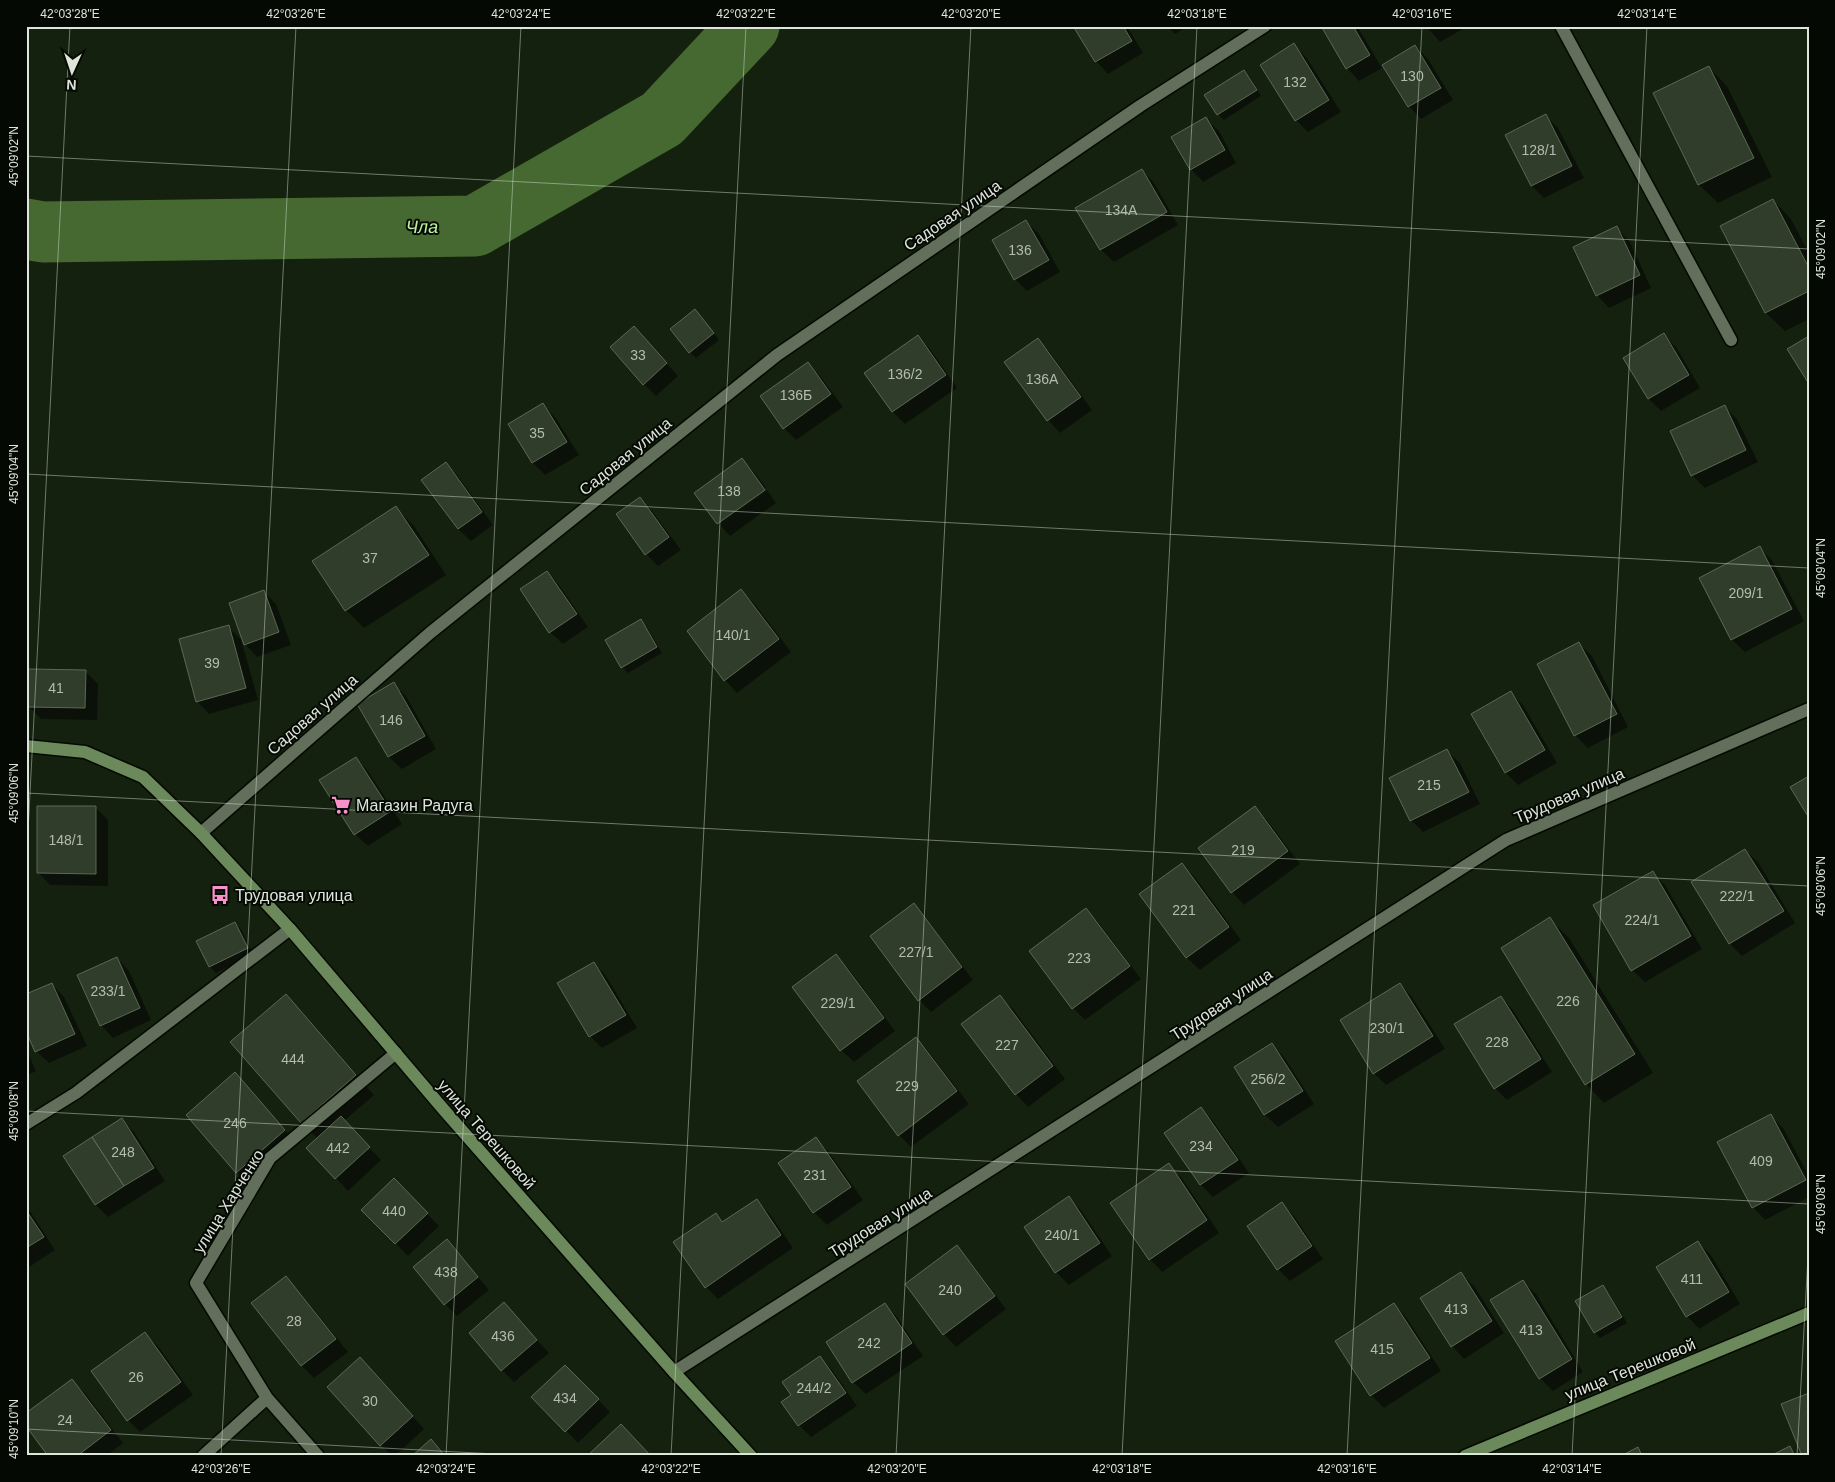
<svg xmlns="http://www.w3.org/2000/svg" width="1835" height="1482" viewBox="0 0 1835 1482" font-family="Arial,sans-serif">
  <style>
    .shadow { fill: #0007 }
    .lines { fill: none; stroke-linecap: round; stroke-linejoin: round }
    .river { stroke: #456931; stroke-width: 61 }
    .building { fill: #303d2a; stroke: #5b6854 }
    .lane-casing { stroke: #030a00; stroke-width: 15 }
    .street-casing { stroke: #030a00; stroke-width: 15 }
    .secondary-casing { stroke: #030a00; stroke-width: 15 }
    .lane { stroke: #626f5b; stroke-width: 12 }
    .street { stroke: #626f5b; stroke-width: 12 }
    .secondary { stroke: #6c895c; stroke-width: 12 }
    .ticks { fill: none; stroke: #dee6db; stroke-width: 1; stroke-opacity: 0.45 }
    .labels { text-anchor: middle; stroke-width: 4; stroke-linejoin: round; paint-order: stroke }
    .number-label { font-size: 14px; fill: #b2bcaf }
    .street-label { font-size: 16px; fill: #dee6db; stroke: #050903 }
    .poi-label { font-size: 16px; fill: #dee6db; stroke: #050903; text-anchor: start }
    .water-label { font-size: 18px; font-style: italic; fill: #bcf39f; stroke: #050903 }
    .neatline { fill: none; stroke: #dee6db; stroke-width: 2 }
    .ticks-label { font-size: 12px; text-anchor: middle; fill: #dee6db }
  </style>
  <rect width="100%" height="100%" fill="#15210f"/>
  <!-- shadow -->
  <path class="shadow" d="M1075,26H1127L1143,53L1108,74L1096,61Z
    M1167,26H1188L1175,34Z
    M1322,26H1357L1382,68L1359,81L1347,68Z
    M1426,26H1468L1440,42Z
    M1294,45L1306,57L1341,112L1308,132L1296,120Z
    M1415,46L1428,59L1453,100L1421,119L1409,106Z
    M1708,67L1727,86L1772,177L1718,203L1699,185L1655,94Z
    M1244,72L1250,77L1261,96L1224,120L1218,114Z
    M1546,116L1558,128L1584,178L1544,198L1532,186L1507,136Z
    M1206,119L1219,131L1236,163L1203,182L1191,169Z
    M1142,170L1154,183L1178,225L1114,262L1101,250L1077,208Z
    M1773,200L1791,219L1809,253V319L1785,331L1766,313Z
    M1026,222L1039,234L1060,272L1027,291L1015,279Z
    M1616,228L1629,240L1651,288L1609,308L1597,295Z
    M701,316L719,340L696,358L690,352Z
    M634,327L678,376L656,396L644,384Z
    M1664,335L1676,347L1700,388L1661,411L1649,399L1624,358Z
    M918,337L930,349L957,388L905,424L893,412L866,373Z
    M1038,340L1050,352L1092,410L1060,433L1048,420L1006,362Z
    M808,364L820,376L843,407L796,440L784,428Z
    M543,405L555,417L579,455L545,475L533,463L509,425Z
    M1725,407L1737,419L1758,462L1705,488L1692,475Z
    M742,460L754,472L766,488L718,522V524L696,493Z
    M446,464L458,476L493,525L471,541L458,529L423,480Z
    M767,490L776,503L730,536L719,524Z
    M640,498L652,511L681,550L658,566L646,554Z
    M395,507L414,526L446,575L364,628L346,610Z
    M1760,548L1772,560L1804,621L1745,652L1732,640L1700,578Z
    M547,572L559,585L588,627L563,644L550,632Z
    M741,591L754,603L791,652L737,693L725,680Z
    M264,592L276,604L291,645L257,657L245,644Z
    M641,621L647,627L662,653L628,673L622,667Z
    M228,627L241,639L258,700L209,714L197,701Z
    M1579,644L1592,656L1628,727L1588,748L1575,735Z
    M85,671L98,684L97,720L41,719L28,706Z
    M393,684L406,696L436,749L402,769L389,757L358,704Z
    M1511,693L1523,705L1557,763L1518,785L1506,773L1473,714Z
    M1447,751L1460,763L1480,804L1423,832L1411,820Z
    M355,758L368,771L402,824L368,846L355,834Z
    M95,807L108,820V886L50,885L38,872Z
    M1255,808L1267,820L1300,864L1244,905L1232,892L1199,848Z
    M1745,850L1758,862L1795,923L1742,956L1730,944L1692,883Z
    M1182,864L1195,877L1241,940L1200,970L1187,958L1141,894Z
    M1652,872L1665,885L1702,949L1645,982L1632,970Z
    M914,905L926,918L973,980L931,1012L919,1000Z
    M1085,910L1098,922L1141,979L1085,1020L1073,1008Z
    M1550,919L1569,938L1653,1073L1604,1103L1586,1084Z
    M235,923L241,929L253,954L216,973L210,967L198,942Z
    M836,956L848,968L895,1031L854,1062L841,1050L794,987Z
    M117,958L129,971L151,1020L113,1038L101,1025Z
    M594,963L606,976L637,1028L602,1048L590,1036Z
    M52,984L64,997L87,1046L49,1063L36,1051Z
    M1400,984L1412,997L1445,1049L1386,1085L1374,1073Z
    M286,995L304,1014L374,1095L344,1121L381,1160L348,1191L308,1148L318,1139L302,1123L232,1042Z
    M1000,997L1013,1009L1065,1079L1028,1107L1016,1094Z
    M1501,997L1513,1010L1552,1072L1507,1100L1495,1088Z
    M916,1038L928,1051L969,1104L911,1147L899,1135Z
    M1272,1045L1284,1057L1314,1104L1278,1127L1265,1115L1235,1068Z
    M26,1049L36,1071L26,1076Z
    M247,1086L296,1143L249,1184L237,1172Z
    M1201,1109L1213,1121L1249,1173L1213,1197L1201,1185L1166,1133Z
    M1771,1116L1783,1128L1809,1176V1197L1765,1220L1753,1207Z
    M122,1120L134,1132L165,1181L108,1217L96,1205Z
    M816,1139L828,1151L863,1200L827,1225L814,1212L780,1164Z
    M1168,1165L1181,1177L1219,1233L1162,1272L1150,1259Z
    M394,1180L439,1226L408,1256L363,1210Z
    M1069,1198L1081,1210L1112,1256L1069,1285L1056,1272L1026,1227Z
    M756,1200L769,1213L793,1248L718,1299L706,1287L715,1214L724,1223Z
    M1282,1204L1294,1216L1323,1259L1290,1281L1278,1269Z
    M26,1205L55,1250L26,1269Z
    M447,1241L489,1290L457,1316L445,1304Z
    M1698,1243L1711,1255L1740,1304L1699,1329L1687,1316Z
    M957,1247L969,1260L1006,1309L956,1347L944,1334Z
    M1461,1274L1474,1286L1504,1333L1464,1359L1452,1346Z
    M286,1277L298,1290L348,1352L314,1378L302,1366L253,1303Z
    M1523,1282L1536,1294L1583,1372L1553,1391L1540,1378L1492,1301Z
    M1603,1287L1609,1293L1627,1323L1600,1338L1595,1333Z
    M504,1304L549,1353L514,1382L502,1370Z
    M1394,1304L1406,1317L1441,1371L1384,1408L1371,1395L1337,1341Z
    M885,1305L897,1317L923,1356L866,1394L853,1382Z
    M145,1334L158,1346L193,1395L140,1432L128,1420Z
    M820,1357L832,1370L857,1406L811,1437L799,1425L793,1395Z
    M565,1366L610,1412L578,1443L533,1397Z
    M372,1371L424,1429L395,1456H392L381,1445Z
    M72,1381L85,1393L123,1443L106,1456H50Z
    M1790,1447L1799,1456H1773Z"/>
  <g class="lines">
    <!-- river -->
    <path class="river" d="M26,229L43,232L475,226L662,119L749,26"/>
  </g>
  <!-- building -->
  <path class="building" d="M1073,26H1123L1132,41L1095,62Z
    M1321,26H1353L1370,55L1346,69Z
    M1294,43L1329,100L1295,121L1260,65Z
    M1415,45L1441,88L1408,107L1382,65Z
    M1709,66L1754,158L1698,185L1653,93Z
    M1244,70L1257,90L1217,115L1204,95Z
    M1546,114L1572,166L1531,186L1505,135Z
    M1206,117L1225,150L1190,170L1171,137Z
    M1142,169L1167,212L1100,250L1075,208Z
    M1773,199L1809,268V291L1765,313L1720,226Z
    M1026,220L1049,260L1014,280L992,240Z
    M1617,226L1640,275L1596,296L1573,247Z
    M695,309L714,333L689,353L670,329Z
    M634,326L667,363L643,385L610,347Z
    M1664,333L1689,375L1648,399L1623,358Z
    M918,335L946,375L892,412L864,373Z
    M1809,336V384L1787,349Z
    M1038,338L1081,397L1047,421L1004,362Z
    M808,362L831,394L783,429L760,396Z
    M543,403L567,442L532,463L508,424Z
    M1725,405L1746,450L1691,476L1670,431Z
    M742,458L765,490L717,524L694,493Z
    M446,462L482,512L458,529L421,480Z
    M640,497L669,537L645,555L616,514Z
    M396,506L429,555L345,611L312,561Z
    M1760,546L1792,609L1731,640L1699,578Z
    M547,571L577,614L549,633L520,589Z
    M741,589L779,639L724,681L687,631Z
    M264,590L279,632L244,645L229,603Z
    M641,619L657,647L621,668L605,640Z
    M229,625L246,688L196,702L179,639Z
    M1579,642L1617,714L1574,736L1537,664Z
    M28,669L86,670L85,708L27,707Z
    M394,682L425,736L388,757L357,704Z
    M1511,691L1545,750L1505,773L1471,714Z
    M1447,749L1469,792L1410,821L1389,778Z
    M356,757L391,811L354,835L319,780Z
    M1809,776V818L1790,787Z
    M37,806H96V874L37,873Z
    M1255,806L1288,851L1231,893L1198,848Z
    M1745,849L1784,911L1729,944L1691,882Z
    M1182,863L1229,927L1186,958L1139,894Z
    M1653,871L1691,936L1631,971L1593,905Z
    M914,903L962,967L918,1001L870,936Z
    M1086,908L1130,966L1072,1009L1029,951Z
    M1550,917L1635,1054L1585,1085L1501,948Z
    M235,922L248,948L209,967L196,941Z
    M836,954L884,1018L840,1051L792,987Z
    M117,957L140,1008L100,1026L77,975Z
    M594,962L626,1015L589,1037L557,983Z
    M52,983L75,1034L35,1052L26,1031V994Z
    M1400,983L1433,1036L1373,1074L1340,1020Z
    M286,994L356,1075L301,1123L230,1042Z
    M1000,995L1053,1066L1015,1095L961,1024Z
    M1501,996L1541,1059L1494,1089L1454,1024Z
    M916,1037L957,1091L898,1136L857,1081Z
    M1272,1043L1303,1091L1264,1115L1234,1067Z
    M235,1072L285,1130L236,1173L186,1115Z
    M1201,1107L1238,1160L1200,1185L1164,1133Z
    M1771,1114L1806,1180L1752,1208L1717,1142Z
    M341,1116L370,1147L335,1179L306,1148Z
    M122,1118L154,1168L124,1186L92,1137Z
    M92,1137L124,1186L95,1205L63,1156Z
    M816,1137L851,1187L813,1213L778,1163Z
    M1169,1163L1207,1220L1149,1260L1110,1203Z
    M394,1178L428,1213L395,1244L361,1210Z
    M1069,1196L1100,1243L1055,1273L1024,1227Z
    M757,1199L781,1235L705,1288L673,1242L716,1213L722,1222Z
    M1282,1202L1312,1246L1277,1270L1247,1226Z
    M26,1210L44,1237L26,1248Z
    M447,1239L478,1277L444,1305L413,1267Z
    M1698,1241L1729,1292L1686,1317L1656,1267Z
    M957,1245L995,1296L943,1335L905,1284Z
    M1461,1272L1492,1321L1451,1347L1420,1298Z
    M286,1276L336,1339L301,1366L251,1303Z
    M1523,1280L1572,1359L1539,1379L1490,1300Z
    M1603,1285L1622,1317L1594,1333L1575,1301Z
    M504,1302L537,1340L501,1371L469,1333Z
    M885,1303L912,1343L852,1383L826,1342Z
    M1394,1303L1430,1358L1370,1396L1335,1341Z
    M145,1332L181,1382L127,1421L91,1371Z
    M820,1356L846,1393L798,1426L781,1402L791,1395L782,1382Z
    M360,1357L413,1416L380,1446L327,1387Z
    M565,1365L599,1399L565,1432L531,1397Z
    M72,1379L111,1430L77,1456H48L26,1426V1413Z
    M1809,1393V1456H1802L1781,1404Z
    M621,1424L651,1456H587Z
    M431,1439L445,1456H412Z
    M1790,1446L1795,1456H1770Z
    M1638,1447L1642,1456H1621Z"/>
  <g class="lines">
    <!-- lane casing -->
    <g class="lane-casing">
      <path id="lane" d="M1561,26L1731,340"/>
    </g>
    <!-- street casing -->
    <g class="street-casing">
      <path id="street" d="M201,833L430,633L777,355L1140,106L1265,26
        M26,1124L76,1093L290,929
        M674,1372L1506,840L1809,709
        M203,1456L267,1398
        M318,1456L267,1398L196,1283L270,1158L396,1053"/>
    </g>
    <!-- secondary casing -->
    <g class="secondary-casing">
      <path id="secondary" d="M26,746L85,752L143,777L201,833L290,929L444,1110L674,1372L751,1456
        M1465,1456L1809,1313"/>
    </g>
    <!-- lane -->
    <use href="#lane" class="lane"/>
    <!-- street -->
    <use href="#street" class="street"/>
    <!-- secondary -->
    <use href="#secondary" class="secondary"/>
  </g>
  <!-- ticks -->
  <path class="ticks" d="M26,156L1809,249M26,474L1809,568M26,793L1809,886M26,870L70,26M26,1111L1809,1204M26,1429L533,1456M221,1456L296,26M446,1456L521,26M671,1456L746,26M896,1456L971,26M1122,1456L1197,26M1347,1456L1422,26M1572,1456L1647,26M1797,1456L1809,1239"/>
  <!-- icons -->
  <defs>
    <g id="supermarket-bare" transform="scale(1.5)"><path d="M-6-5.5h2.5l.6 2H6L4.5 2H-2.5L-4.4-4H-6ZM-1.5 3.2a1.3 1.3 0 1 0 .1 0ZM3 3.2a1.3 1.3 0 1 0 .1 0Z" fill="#f890cc" stroke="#050903" stroke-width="2.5" paint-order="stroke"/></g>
    <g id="bus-bare" transform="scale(1.5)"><path d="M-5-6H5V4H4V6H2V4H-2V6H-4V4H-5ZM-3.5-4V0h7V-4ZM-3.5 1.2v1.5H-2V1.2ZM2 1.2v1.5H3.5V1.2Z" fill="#f890cc" stroke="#050903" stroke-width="2.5" paint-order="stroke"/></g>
  </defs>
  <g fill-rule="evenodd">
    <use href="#supermarket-bare" x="341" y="805"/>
    <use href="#bus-bare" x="220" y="895"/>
  </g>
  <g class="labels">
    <!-- number labels -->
    <g class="number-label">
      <text x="1412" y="81">130</text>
      <text x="1295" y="87">132</text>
      <text x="1539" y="155">128/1</text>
      <text x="1121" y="215">134А</text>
      <text x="1020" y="255">136</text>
      <text x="638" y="360">33</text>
      <text x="905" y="379">136/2</text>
      <text x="1042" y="384">136А</text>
      <text x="796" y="400">136Б</text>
      <text x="537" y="438">35</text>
      <text x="729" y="496">138</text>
      <text x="370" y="563">37</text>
      <text x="1746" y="598">209/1</text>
      <text x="733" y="640">140/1</text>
      <text x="212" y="668">39</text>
      <text x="56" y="693">41</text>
      <text x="391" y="725">146</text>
      <text x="1429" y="790">215</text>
      <text x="66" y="845">148/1</text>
      <text x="1243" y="855">219</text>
      <text x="1737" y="901">222/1</text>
      <text x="1184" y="915">221</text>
      <text x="1642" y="925">224/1</text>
      <text x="916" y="957">227/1</text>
      <text x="1079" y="963">223</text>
      <text x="108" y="996">233/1</text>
      <text x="1568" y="1006">226</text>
      <text x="838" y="1008">229/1</text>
      <text x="1387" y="1033">230/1</text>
      <text x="1497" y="1047">228</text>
      <text x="1007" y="1050">227</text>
      <text x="293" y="1064">444</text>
      <text x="1268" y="1084">256/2</text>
      <text x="907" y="1091">229</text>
      <text x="235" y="1128">246</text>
      <text x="1201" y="1151">234</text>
      <text x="338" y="1153">442</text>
      <text x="123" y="1157">248</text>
      <text x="1761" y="1166">409</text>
      <text x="815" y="1180">231</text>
      <text x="394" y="1216">440</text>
      <text x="1062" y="1240">240/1</text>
      <text x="446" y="1277">438</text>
      <text x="1692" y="1284">411</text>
      <text x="950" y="1295">240</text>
      <text x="1456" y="1314">413</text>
      <text x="294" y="1326">28</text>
      <text x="1531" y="1335">413</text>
      <text x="503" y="1341">436</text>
      <text x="869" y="1348">242</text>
      <text x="1382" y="1354">415</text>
      <text x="136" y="1382">26</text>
      <text x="814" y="1393">244/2</text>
      <text x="565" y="1403">434</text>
      <text x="370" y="1406">30</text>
      <text x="65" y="1425">24</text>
    </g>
    <!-- street labels -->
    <g class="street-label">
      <text transform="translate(952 215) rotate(-34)" y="6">Садовая улица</text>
      <text transform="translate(625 456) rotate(-39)" y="6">Садовая улица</text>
      <text transform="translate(312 714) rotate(-41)" y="6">Садовая улица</text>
      <text transform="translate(1569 795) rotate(-23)" y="6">Трудовая улица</text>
      <text transform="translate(1221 1004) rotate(-33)" y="6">Трудовая улица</text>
      <text transform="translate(487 1134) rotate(49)" y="6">улица Терешковой</text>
      <text transform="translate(228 1201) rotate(-58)" y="6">улица Харченко</text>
      <text transform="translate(880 1222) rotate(-32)" y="6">Трудовая улица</text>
      <text transform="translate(1630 1369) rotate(-22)" y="6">улица Терешковой</text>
    </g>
    <!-- poi labels -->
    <g class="poi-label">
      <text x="356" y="811">Магазин Радуга</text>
      <text x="235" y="901">Трудовая улица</text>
    </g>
    <!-- water labels -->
    <g class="water-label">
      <text transform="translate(422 227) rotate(-1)" y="6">Чла</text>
    </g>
  </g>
  <!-- border -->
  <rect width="1835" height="1482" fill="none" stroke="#050903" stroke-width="55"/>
  <!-- north arrow -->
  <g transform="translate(72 72) rotate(183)" stroke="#050903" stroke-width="4" paint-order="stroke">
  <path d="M0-4L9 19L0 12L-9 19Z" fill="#dee6db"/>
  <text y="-8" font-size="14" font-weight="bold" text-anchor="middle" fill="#dee6db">N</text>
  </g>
  <rect x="28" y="28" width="1780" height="1426" class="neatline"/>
  <g class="ticks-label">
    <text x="70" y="18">42°03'28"E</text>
    <text x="296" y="18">42°03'26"E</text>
    <text x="521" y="18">42°03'24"E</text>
    <text x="746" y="18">42°03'22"E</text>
    <text x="971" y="18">42°03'20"E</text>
    <text x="1197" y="18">42°03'18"E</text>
    <text x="1422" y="18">42°03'16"E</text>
    <text x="1647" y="18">42°03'14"E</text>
    <text transform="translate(14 156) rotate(-90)" y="4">45°09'02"N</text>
    <text transform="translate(1821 249) rotate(-90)" y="4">45°09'02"N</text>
    <text transform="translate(14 474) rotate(-90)" y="4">45°09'04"N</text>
    <text transform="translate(1821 568) rotate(-90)" y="4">45°09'04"N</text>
    <text transform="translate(14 793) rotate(-90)" y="4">45°09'06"N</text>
    <text transform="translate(1821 886) rotate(-90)" y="4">45°09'06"N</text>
    <text transform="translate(14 1111) rotate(-90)" y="4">45°09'08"N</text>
    <text transform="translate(1821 1204) rotate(-90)" y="4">45°09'08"N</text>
    <text transform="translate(14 1429) rotate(-90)" y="4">45°09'10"N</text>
    <text x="221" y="1473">42°03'26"E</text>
    <text x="446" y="1473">42°03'24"E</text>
    <text x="671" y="1473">42°03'22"E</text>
    <text x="897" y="1473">42°03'20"E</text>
    <text x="1122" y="1473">42°03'18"E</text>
    <text x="1347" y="1473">42°03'16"E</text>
    <text x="1572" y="1473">42°03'14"E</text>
  </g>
</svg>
